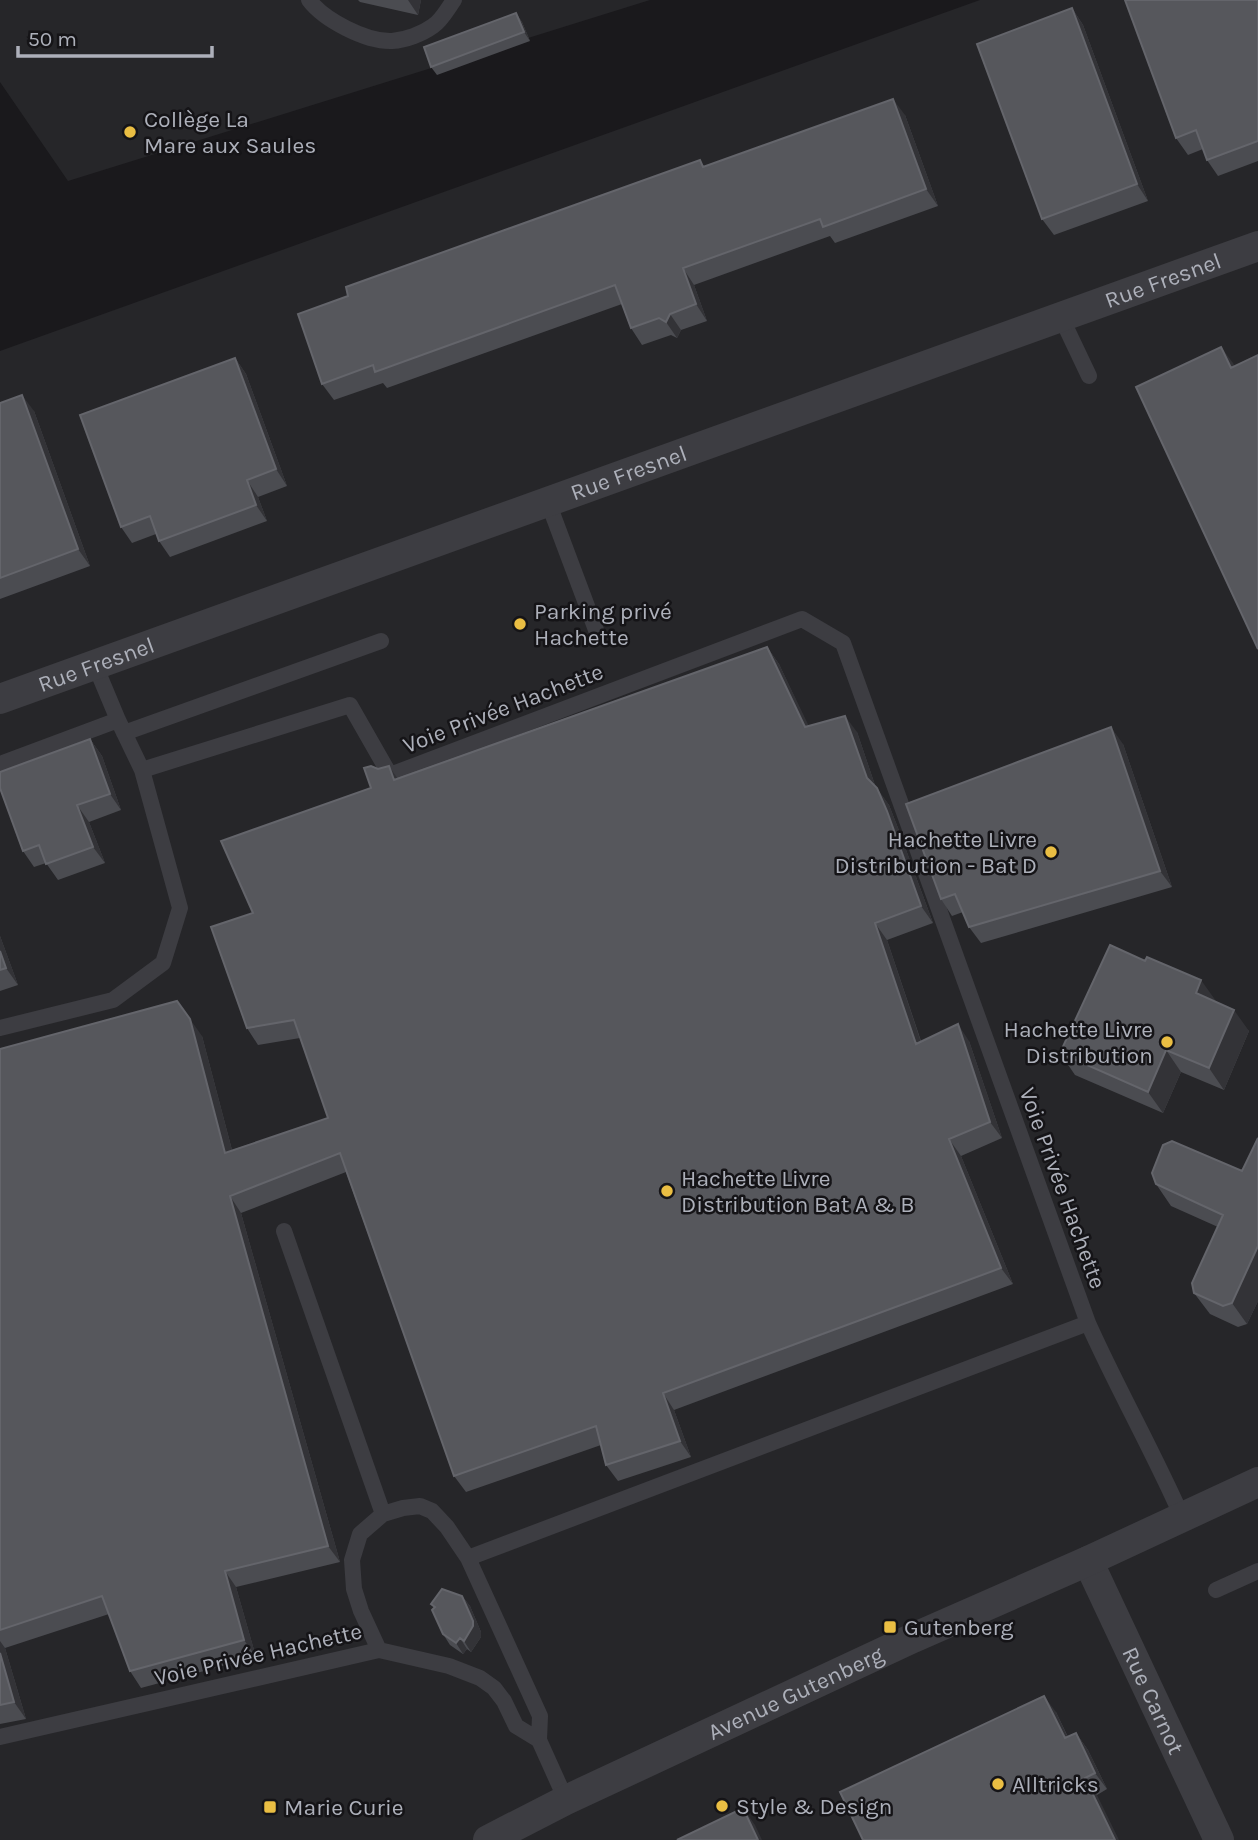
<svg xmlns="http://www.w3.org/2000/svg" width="1258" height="1840" viewBox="0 0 1258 1840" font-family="Karla,sans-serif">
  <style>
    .built { fill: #262629 }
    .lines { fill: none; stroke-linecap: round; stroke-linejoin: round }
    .service { stroke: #3d3d42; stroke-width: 16 }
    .minor { stroke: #3d3d42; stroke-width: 30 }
    .wall { fill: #4b4c51 }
    .shaded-wall { fill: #333337 }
    .building { fill: #56575c; stroke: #64656b; stroke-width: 2 }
    .poi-dot { fill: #eabe43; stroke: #151417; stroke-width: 2.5 }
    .labels { text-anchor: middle; stroke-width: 5; stroke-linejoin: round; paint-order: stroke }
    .poi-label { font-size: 23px; fill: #adb0ba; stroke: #151417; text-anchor: start }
    .street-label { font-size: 23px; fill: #adb0ba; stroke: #151417 }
  </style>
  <rect width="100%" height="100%" fill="#1a191c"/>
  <!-- built -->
  <path class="built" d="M0,0H650L68,181L0,82Z
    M980,0H1258V1840H0V351Z"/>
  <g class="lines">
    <!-- service -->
    <path class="service" d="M309,0C324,20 366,42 392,41C406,40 422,34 433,26C442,20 448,8 454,0
      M1061,317L1089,376
      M548,502L596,630
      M95,665L118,720L142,770
      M124,733L381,641
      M0,764L118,720
      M0,1028L113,1000L163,963L180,908L142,770L350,705L390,775L802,619L843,643L1088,1323C1117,1388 1153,1451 1182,1517
      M284,1231L383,1514
      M468,1558L1088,1323
      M1216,1590L1258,1571
      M0,1737L379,1650L449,1666L480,1678L494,1688L504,1701L516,1726L539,1740L540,1716L468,1558L447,1527L432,1511L420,1506L403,1508L383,1514L360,1534L352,1560L354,1589L361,1611L379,1650
      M539,1740L566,1800"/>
    <!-- minor -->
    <g class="minor">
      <path id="s1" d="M0,699L1258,246"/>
      <path id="s2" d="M1088,1561L1219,1840"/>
      <path id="s3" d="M488,1840L566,1800L913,1638L1088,1561L1258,1482"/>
    </g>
  </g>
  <!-- wall -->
  <path class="wall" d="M358,0H421L418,15L360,2Z
    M1258,0V161L1218,176L1207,160L1203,149L1188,155L1176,138Z
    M1072,8L1083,25L1148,201L1054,235L1042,219Z
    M516,13L522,22L530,41L437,75L431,67Z
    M905,115L938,206L835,243L830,236L694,285L707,321L681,330L677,338L671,335L642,345L631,328L622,304L387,388L383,383L334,400L322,384L705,167Z
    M235,358L246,374L287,486L258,497L267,521L170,557L159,541L156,534L132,543L121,527Z
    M0,403L34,411L90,566L0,599Z
    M767,647L779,664L808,726L857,732L876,788L889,805L898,828L933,923L887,940L921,1041H969L1002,1138L961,1156L1013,1284L674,1410L691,1457L618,1481L606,1465L601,1445L466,1492L454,1476L346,1172L241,1213L340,1562L236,1587L256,1657L141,1688L130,1671L109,1614L5,1648L26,1719L0,1724V1049L202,1036L232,1150L328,1118L300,1038L258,1045L247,1028L253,913L397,778Z
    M90,739L102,756L121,810L89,822L105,863L58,880L46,863L34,867L23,851Z
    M1123,744L1172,887L981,943L969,927L963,912L952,916L941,899Z
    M0,936L18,985L0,991Z
    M1216,1002L1249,1031L1224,1090L1181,1072L1163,1113L1075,1075L1060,1053Z
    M1258,1138V1301L1247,1324L1238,1327L1210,1314L1194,1293L1218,1227L1171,1206L1156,1184L1242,1171Z
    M462,1596L470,1606L481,1632V1637L471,1652L467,1649L463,1654L450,1645L443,1634L434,1608L431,1604Z
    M1056,1712L1068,1737L1076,1733L1088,1750L1107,1789L1097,1795L863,1840Z"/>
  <!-- shaded-wall -->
  <path class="shaded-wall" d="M408,0H421L418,15Z
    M1072,8L1083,25L1148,201L1137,184Z
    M516,13L522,22L530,41L524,32Z
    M893,99L905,115L938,206L926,189Z
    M683,268L694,285L707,321L696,304Z
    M670,314L681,330L677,338L666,322Z
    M1221,347L1233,363L1243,384L1231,368Z
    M235,358L246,374L287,486L276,469Z
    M22,395L34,411L90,566L78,549Z
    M247,480L258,497L267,521L256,505Z
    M767,647L779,664L817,743L805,727Z
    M845,716L857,732L878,794L867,778Z
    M1111,727L1123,744L1172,887L1160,871Z
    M90,739L102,756L121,810L110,794Z
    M389,766L400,782L394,780Z
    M877,788L889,805L898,828L933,923L921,906Z
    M77,805L89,822L105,863L93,847Z
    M875,923L887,940L927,1060L916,1044Z
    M0,936L18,985L6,968L0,951Z
    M1201,980L1216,1001L1196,993Z
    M1234,1010L1249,1031L1224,1090L1209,1068Z
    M190,1019L202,1036L237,1169L225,1153Z
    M958,1024L969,1041L1002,1138L990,1122Z
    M1166,1050L1181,1072L1163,1113L1148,1092Z
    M949,1139L961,1156L1013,1284L1001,1268Z
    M230,1196L241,1213L340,1562L328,1546Z
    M1258,1246V1301L1247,1324L1232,1303Z
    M663,1393L674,1410L691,1457L680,1441Z
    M225,1571L236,1587L256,1657L244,1640Z
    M462,1596L470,1606L481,1632V1637L471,1652L464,1641Z
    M460,1638L467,1649L463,1654L456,1643Z
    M0,1641L5,1648L26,1719L14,1702L0,1653Z
    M1044,1696L1056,1712L1076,1755L1065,1738Z
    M1076,1733L1088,1750L1107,1789L1095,1773Z
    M1085,1778L1097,1795L1119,1840H1115Z
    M743,1808L755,1825L762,1840H758Z"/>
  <!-- building -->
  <path class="building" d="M1125,0H1258V141L1207,160L1196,130L1176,138Z
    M1072,8L1137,184L1042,219L977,44Z
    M516,13L524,32L431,67L424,47Z
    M893,99L926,189L823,227L820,219L683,268L696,304L670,314L666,322L659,318L631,328L615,285L375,372L373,365L322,384L298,314L348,296L346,287L700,160L703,167Z
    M1221,347L1231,368L1258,355V649L1136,387Z
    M235,358L276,469L247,480L256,505L159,541L150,516L121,527L80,415Z
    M22,395L78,549L0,578V403Z
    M767,647L805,727L845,716L867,778L877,788L887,811L921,906L875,923L916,1044L958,1024L990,1122L949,1139L1001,1268L663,1393L680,1441L606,1465L596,1426L454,1476L340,1153L230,1196L328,1546L225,1571L244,1640L130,1671L102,1596L0,1630V1049L177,1001L190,1019L225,1153L328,1118L294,1020L247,1028L211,927L253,913L221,841L371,788L364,768L371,766L378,769L389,766L394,780Z
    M1111,727L1160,871L969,927L955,894L941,899L906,804Z
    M90,739L110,794L77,805L93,847L46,864L39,845L23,851L0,788V772Z
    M1110,945L1145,961L1147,957L1201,980L1196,993L1234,1010L1209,1068L1166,1050L1148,1092L1060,1053Z
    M0,951L6,968L0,970Z
    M1258,1138V1246L1232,1303L1223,1306L1194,1293L1192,1283L1223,1215L1156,1184L1152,1173L1163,1145L1172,1141L1242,1171Z
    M442,1589L462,1596L473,1621V1626L464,1641L460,1638L456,1643L443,1634L432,1610L435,1607L431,1604Z
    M0,1653L14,1702L0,1705Z
    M1044,1696L1065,1738L1076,1733L1095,1773L1085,1778L1115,1840H863L840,1792Z
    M743,1808L758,1840H677Z"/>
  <!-- markers -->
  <g class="poi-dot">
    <circle cx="130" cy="132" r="7"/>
    <circle cx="520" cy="624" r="7"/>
    <circle cx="1051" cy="852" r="7"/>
    <circle cx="1167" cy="1042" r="7"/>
    <circle cx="667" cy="1191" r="7"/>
    <rect x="883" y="1620" width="14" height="14" rx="3.5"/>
    <circle cx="998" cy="1784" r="7"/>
    <circle cx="722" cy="1806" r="7"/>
    <rect x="263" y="1800" width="14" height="14" rx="3.5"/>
  </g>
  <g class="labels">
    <!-- poi labels -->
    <g class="poi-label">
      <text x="144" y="127">Collège La<tspan x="144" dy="26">Mare aux Saules</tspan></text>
      <text x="534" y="619">Parking privé<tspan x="534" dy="26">Hachette</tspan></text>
      <text x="1037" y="847" text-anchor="end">Hachette Livre<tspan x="1037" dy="26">Distribution - Bat D</tspan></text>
      <text x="1153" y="1037" text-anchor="end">Hachette Livre<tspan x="1153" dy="26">Distribution</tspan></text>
      <text x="681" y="1186">Hachette Livre<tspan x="681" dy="26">Distribution Bat A &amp; B</tspan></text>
      <text x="904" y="1635">Gutenberg</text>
      <text x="1012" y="1792">Alltricks</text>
      <text x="736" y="1814">Style &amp; Design</text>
      <text x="284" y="1815">Marie Curie</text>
    </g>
    <!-- street labels -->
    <g class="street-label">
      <text dy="8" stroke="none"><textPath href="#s1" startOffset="1236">Rue Fresnel</textPath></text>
      <text dy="8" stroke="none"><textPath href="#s1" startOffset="668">Rue Fresnel</textPath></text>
      <text dy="8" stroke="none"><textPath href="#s1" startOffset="102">Rue Fresnel</textPath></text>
      <text transform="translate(503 708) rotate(-21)" y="8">Voie Privée Hachette</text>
      <text transform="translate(1063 1188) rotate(70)" y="8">Voie Privée Hachette</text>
      <text transform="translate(258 1654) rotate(-13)" y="8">Voie Privée Hachette</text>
      <text dy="8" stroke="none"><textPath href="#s3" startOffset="341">Avenue Gutenberg</textPath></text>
      <text dy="8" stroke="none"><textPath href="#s2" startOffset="154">Rue Carnot</textPath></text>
    </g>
  </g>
  <!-- scale -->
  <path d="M18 46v10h194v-10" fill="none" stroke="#adb0ba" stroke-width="3.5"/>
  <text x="28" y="46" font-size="21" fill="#adb0ba" stroke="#151417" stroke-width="5" paint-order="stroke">50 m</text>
</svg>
